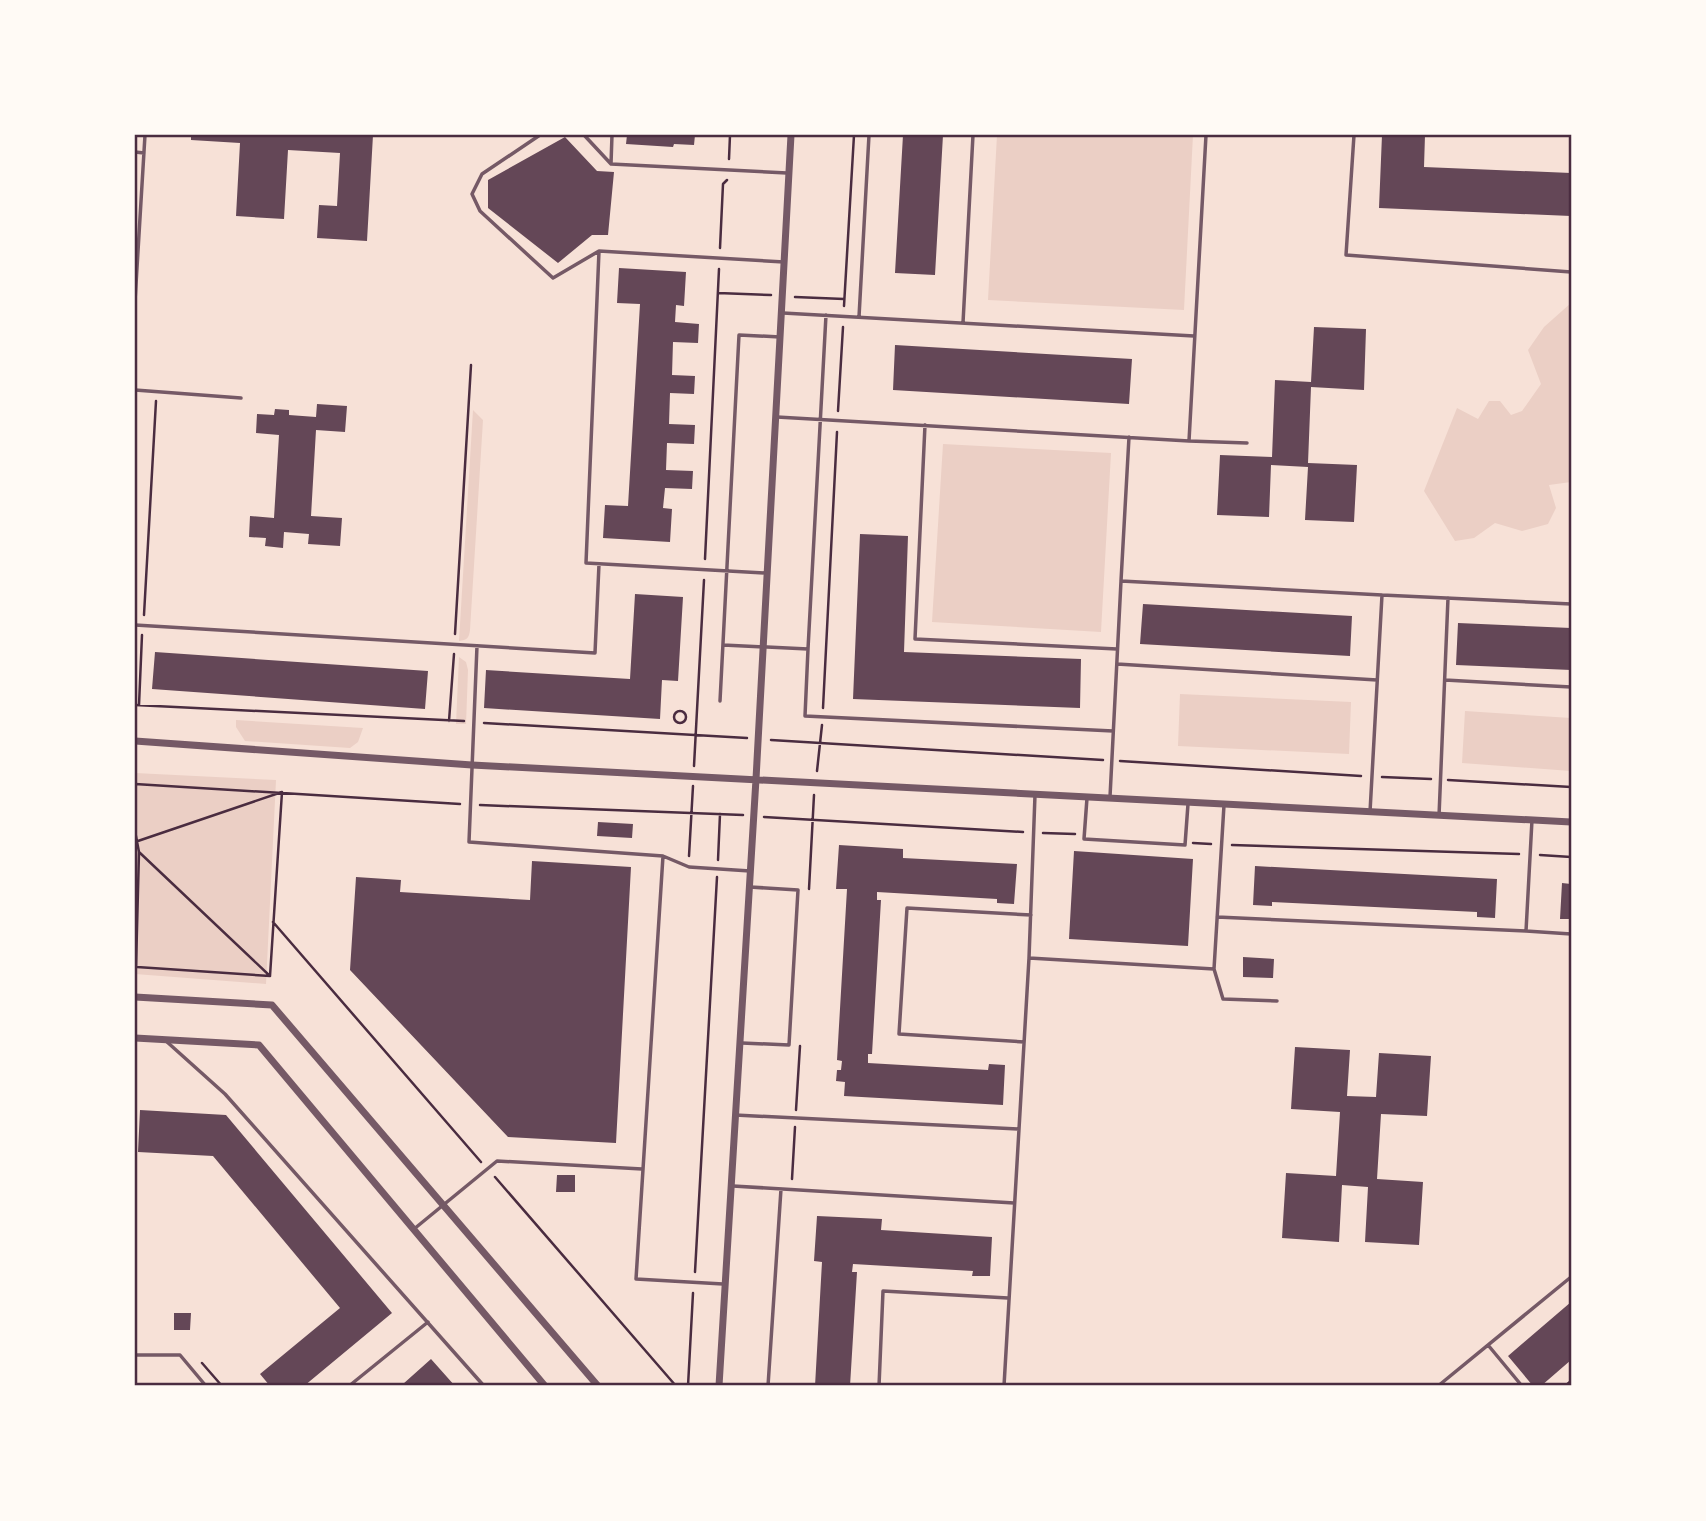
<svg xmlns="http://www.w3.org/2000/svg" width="1706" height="1521" viewBox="0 0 1706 1521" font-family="Lato,sans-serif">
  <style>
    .green { fill: #ebcfc5 }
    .building { fill: #644757 }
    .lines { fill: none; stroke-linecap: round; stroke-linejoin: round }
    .path { stroke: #4a2c40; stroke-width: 2.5 }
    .service { stroke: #755966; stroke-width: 3.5 }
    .minor { stroke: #755966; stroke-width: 7 }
    .neatline { fill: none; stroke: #4a2c40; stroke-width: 2.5 }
  </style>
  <rect width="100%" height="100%" fill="#f7e1d7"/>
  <!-- green -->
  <path class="green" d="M997,135H1193L1184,310L988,300Z
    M1571,303V482L1549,485L1556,508L1548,524L1522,531L1495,523L1474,538L1455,541L1424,491L1457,408L1478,419L1489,401H1500L1511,415L1522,411L1541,384L1528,350L1544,327Z
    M473,410L483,420L470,630C469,638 467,640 459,641Z
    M943,444L1111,453L1101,632L932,622Z
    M459,657L466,662L468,670L466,724H456Z
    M1180,694L1351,702L1349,754L1178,746Z
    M1465,711L1571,718V771L1462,763Z
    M236,720L363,728L358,742L350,748L245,741L236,727Z
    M135,773L276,780L266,984L135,974Z"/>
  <!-- building -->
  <path class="building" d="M191,135H373L367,241L317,238L319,205L337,206L340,153L288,150L284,219L236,216L240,143L191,140Z
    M627,135H695L694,145L674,144L673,147L626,144Z
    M903,135H943L935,275L895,273Z
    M1382,135H1425L1424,167L1571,173V216L1379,208Z
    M565,137L597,171L614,172L608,235H592L558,263L488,208V180Z
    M619,268L686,272L684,306L676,305L675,322L699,324L698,343L673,342L672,375L695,376L694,394L670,393L669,424L695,425L694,444L667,443L666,470L693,471L692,489L665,488L663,508L672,509L670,542L603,538L605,505L628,506L640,304L617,303Z
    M1314,327L1366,329L1364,390L1311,387L1308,463L1357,465L1354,522L1305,520L1308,467L1271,465L1269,517L1217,515L1220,455L1272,457L1275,380L1311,382Z
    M895,345L1132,359L1129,404L893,390Z
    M317,404L347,406L345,432L316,430L311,516L342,518L340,546L308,544L309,534L284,532L283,548L265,546L266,538L249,537L250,516L274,518L279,435L256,433L257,414L274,415L275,409L289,410V415L316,417Z
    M860,534L908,536L904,652L1081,659L1080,708L853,699Z
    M635,594L683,597L678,681L662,680L660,719L484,708L486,670L630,679Z
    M1143,604L1352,616L1350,656L1140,644Z
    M1458,623L1571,628V670L1456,665Z
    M155,652L428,671L425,709L152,689Z
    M598,822L633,824L632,838L597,836Z
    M839,845L903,849V858L1017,864L1014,904L997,903V899L877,892V900H881L872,1054H868V1063L988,1070L989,1064L1005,1065L1003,1105L844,1096L845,1082L836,1081L837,1070H841L842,1061L837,1060L847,889H836Z
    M1074,851L1193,859L1188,946L1069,939Z
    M532,861L631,867L616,1143L508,1137L350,970L356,877L401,880L400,892L530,900Z
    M1255,866L1497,879L1495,918L1477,917V912L1272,902V906L1253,905Z
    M1562,883L1571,884V919H1560Z
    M1243,957L1274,959L1273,978L1243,977Z
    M1295,1047L1350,1050L1347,1096L1376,1097L1379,1053L1431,1056L1427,1116L1381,1114L1377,1179L1423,1182L1419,1245L1365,1242L1368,1187L1342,1185L1339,1242L1282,1238L1286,1173L1336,1176L1340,1112L1291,1109Z
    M140,1110L226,1115L392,1313L304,1386H270L260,1374L340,1308L213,1156L138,1152Z
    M557,1175H575V1192H556Z
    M817,1216L882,1219L881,1230L992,1237L990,1276H972L973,1271L853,1264L852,1272H857L850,1386H815L822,1262L814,1261Z
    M1571,1302V1360L1541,1386H1533L1508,1356Z
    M174,1313H191L190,1330H174Z
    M431,1359L455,1386H405L403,1384Z"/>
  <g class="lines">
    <!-- path -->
    <path class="path" d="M729,159L730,135
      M720,248L723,184L727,180
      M718,293L771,295
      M795,297L844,299
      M844,306L854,135
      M838,411L843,327
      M705,559L719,269
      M144,615L156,401
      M455,634L471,365
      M135,705L464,721
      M139,705L142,635
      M823,708L837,432
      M674 717a6 6 0 1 1 12 0a6 6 0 1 1-12 0Z
      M449,721L454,654
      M484,723L747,738
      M771,740L1103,760
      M1120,761L1361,776
      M694,766L704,580
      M817,771L822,725
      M1382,777L1431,779
      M1448,780L1571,787
      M135,784L460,804
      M135,795V785
      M480,805L743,815
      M764,817L1023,832
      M135,831L139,852L136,967
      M1043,833L1075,834
      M135,842L282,792L270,976
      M1193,843L1211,844
      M1232,845L1519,854
      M139,852L270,976
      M1540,855L1571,857
      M689,856L693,786
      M718,860L720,814
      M809,889L814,795
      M273,922L481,1162
      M137,967L270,976
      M796,1110L800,1046
      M495,1177L676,1386
      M792,1179L795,1127
      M695,1272L717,877
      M202,1363L222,1386
      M688,1386L693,1293
      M1565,1386L1571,1381"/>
    <!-- service -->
    <path class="service" d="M540,135L482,174L472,194L480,211L553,278L599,251L784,262
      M584,135L611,164
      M612,135L611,164L787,173
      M1354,135L1346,255L1571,272
      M135,152L144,153
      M599,251L586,563L765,573
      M135,301L145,135
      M783,313L1194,336
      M859,317L869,135
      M963,323L973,135
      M135,390L241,398
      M777,417L1189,441L1206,135
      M925,425L915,639L1117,649
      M1189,441L1247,443
      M1121,581L1129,437
      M1382,595L1571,604
      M135,625L595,653L599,564
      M723,645L808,649L826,315
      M477,646L469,842L663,856L689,867L750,871
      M808,649L805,716L1113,731
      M1117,664L1377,680
      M1445,680L1571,687
      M720,701L739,335L780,337
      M1110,797L1121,581L1382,595L1370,812
      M1087,798L1084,839L1185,845L1188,804
      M1439,816L1448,598
      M663,856L636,1279L723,1284
      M1217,917L1526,931L1532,820
      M1526,931L1571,934
      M1029,958L1214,969L1224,805
      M1214,969L1223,999L1277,1001
      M166,1041L225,1094L484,1386
      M1024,1042L899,1034L907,908L1031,915
      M742,1043L789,1045L798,890L750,887
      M735,1115L1019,1129
      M733,1186L1014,1203
      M414,1229L497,1161L642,1169
      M1488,1345L1522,1386
      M135,1355H180L206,1386
      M349,1386L428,1322
      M768,1386L781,1189
      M879,1386L883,1291L1008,1298
      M1004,1386L1029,958L1035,795
      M1438,1386L1571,1277"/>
    <!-- minor -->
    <path class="minor" d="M135,741L472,765L1571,822
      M135,997L272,1005L598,1386
      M135,1038L259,1045L545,1386
      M719,1386L756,779L791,135"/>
  </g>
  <!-- border -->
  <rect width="1706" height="1521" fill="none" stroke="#fffaf5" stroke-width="273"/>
  <rect x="136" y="136" width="1434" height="1248" class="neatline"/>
</svg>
